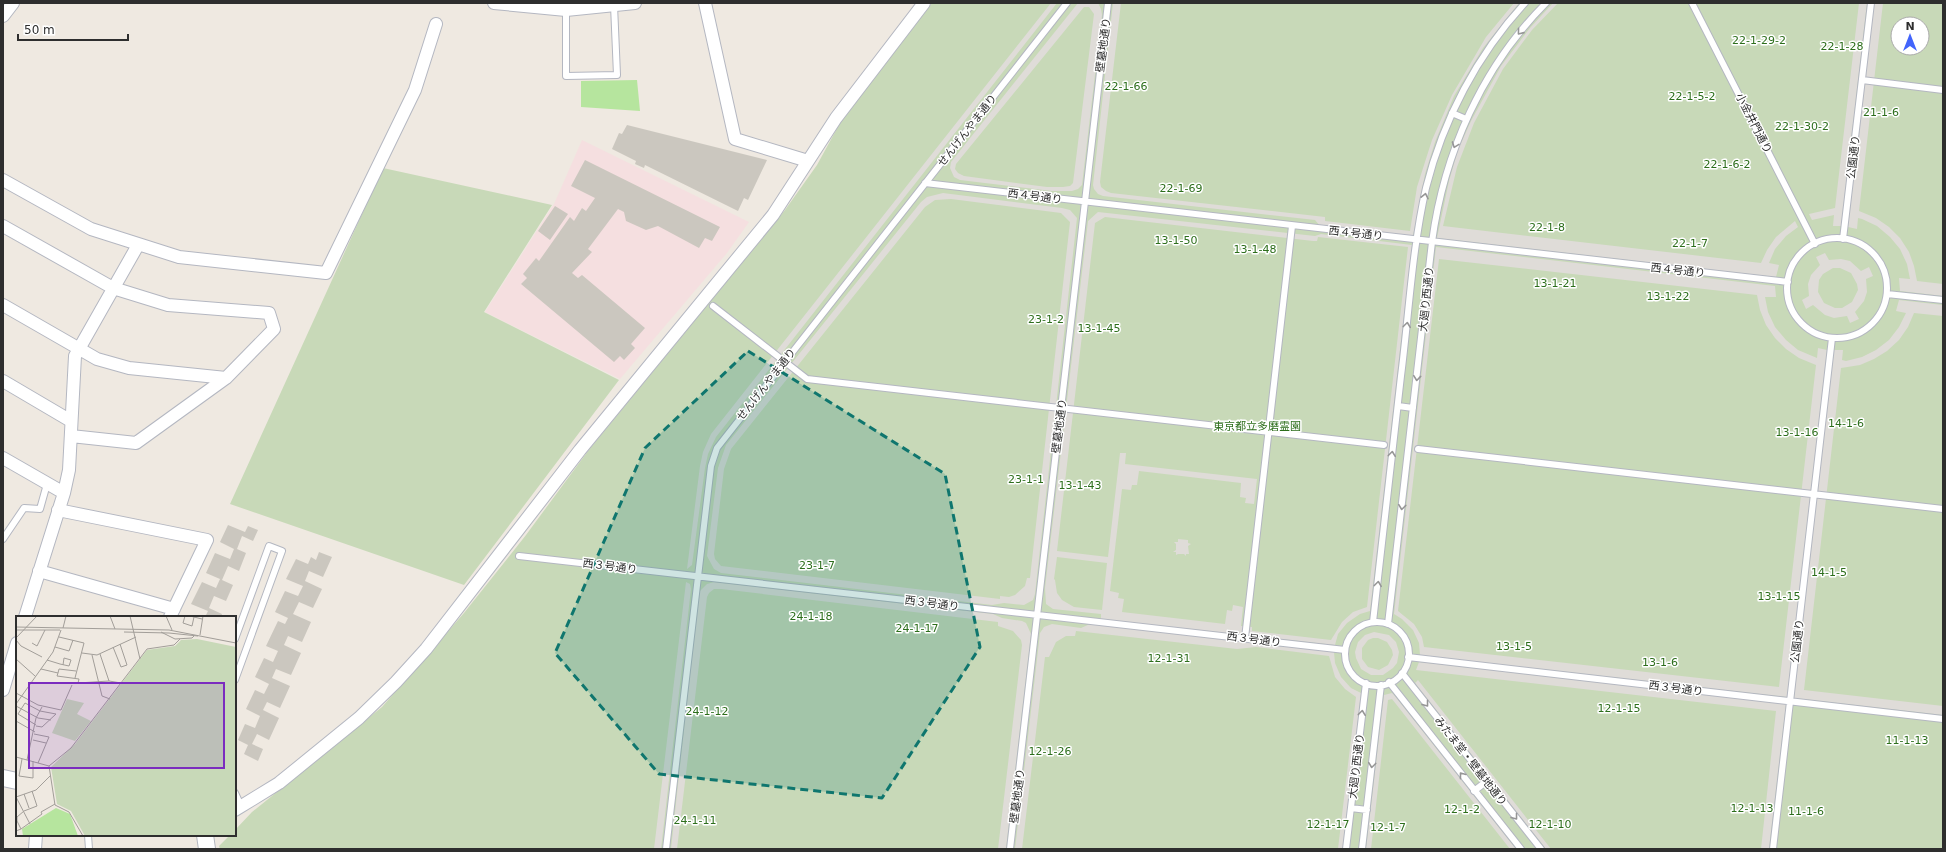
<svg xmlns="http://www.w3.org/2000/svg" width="1946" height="852" viewBox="0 0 1946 852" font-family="'DejaVu Sans','Noto Sans JP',sans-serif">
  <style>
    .medical { fill: #f5dfe0 }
    .green { fill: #b6e59e }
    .cemetery { fill: #c8d9b8; fill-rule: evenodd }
    .plaza { fill: #dfdcd8; fill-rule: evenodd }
    .building { fill: #cbc7bf }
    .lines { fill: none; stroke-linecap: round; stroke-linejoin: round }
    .lane-casing { stroke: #b4b7c1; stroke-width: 8 }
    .street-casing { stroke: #b4b7c1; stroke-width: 14 }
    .secondary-casing { stroke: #b4b7c1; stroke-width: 18 }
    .lane { stroke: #fff; stroke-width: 6 }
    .street { stroke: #fff; stroke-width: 12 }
    .secondary { stroke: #fff; stroke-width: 16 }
    .oneway { stroke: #969696 }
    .marked { fill: #0f766e; fill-opacity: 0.2; stroke: #0f766e; stroke-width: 3; stroke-dasharray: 8 5; stroke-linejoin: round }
    .labels { text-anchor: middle; stroke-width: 3; stroke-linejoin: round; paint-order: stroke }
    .park-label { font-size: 11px; fill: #2c6e1b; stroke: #fff }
    .street-label { font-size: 11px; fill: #2e2e2e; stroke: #fff }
    .inset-road { fill: none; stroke: #a29e99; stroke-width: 1 }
    .view { fill: #7b2cbf; fill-opacity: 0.15; stroke: #7b2cbf; stroke-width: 2 }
    .inset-edge { fill: none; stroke: #2e2e2e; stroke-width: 2 }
  </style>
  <rect width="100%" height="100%" fill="#efe9e1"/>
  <!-- medical -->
  <path class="medical" d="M582,140L749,222L727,253L620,379L485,312L554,204Z"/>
  <!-- green -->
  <path class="green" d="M637,80L640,111L581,107V81Z"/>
  <!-- cemetery -->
  <path class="cemetery" d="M932,3H1943V849H220L219,846L230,835H235V830L252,812L382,707L464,613L526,535L588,451L785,210L817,165L840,123ZM1898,24H1922V48H1898Z
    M383,168L552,205L484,312L619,380L464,585L230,504Z"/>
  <!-- plaza -->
  <path class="plaza" d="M1051,3H1057L716,437L708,454L705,468L692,565L687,569L700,466L703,452L711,434Z
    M1078,3H1098L1101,9L1102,15L1082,185L1078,189L1072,191H1052L960,180L954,177L950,168L951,162ZM1084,7H1089L1094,14L1073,183L1070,186L1063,187H1047L964,176L958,173L955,169L956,164Z
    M1113,3H1121L1100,182L1101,187L1106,191L1111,193L1325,217V221L1410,231L1417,187L1432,140L1452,95L1486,37L1514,3H1519L1483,48L1454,96L1435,142L1425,174L1413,236L1320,226L1315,220L1103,196L1098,194L1094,189L1093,185Z
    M1553,3H1558L1532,30L1503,69L1474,123L1457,167L1443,226L1761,263L1767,250L1776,237L1795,221L1798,227L1786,236L1775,249L1769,263L1779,265L1776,277L1437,238L1449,181L1458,150L1471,121L1501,66L1530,28Z
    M1859,3H1867L1841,226H1833L1834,215L1812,220L1809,214L1835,208Z
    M1874,3H1883L1859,211L1876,218L1889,227L1900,238L1909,252L1914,266L1917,281L1943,284V296L1900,291L1899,278L1910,279L1907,264L1900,249L1890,237L1877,226L1862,219L1858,218L1857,229L1848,227Z
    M943,193L1062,208L1070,210L1077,218L1035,594L1033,600L1024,605L1004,603L992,605L721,573L714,569L707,556L718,468L726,445L921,202L927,197ZM951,199L1061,213L1070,222L1030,578H1027L1025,586L1015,595L1009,597L1000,596V599L721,566L715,559L714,554L724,469L731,449L925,207L935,200Z
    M1098,212L1315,236L1321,234L1412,245L1370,611L1360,614L1347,623L1338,634L1335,645L1101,619V614L1053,609L1046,604L1045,588L1088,221ZM1105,217L1313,241H1317L1318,237L1408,247L1367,607L1353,612L1342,622L1331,640L1252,631V627L1241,626L1243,607L1233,605L1232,611L1227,610L1225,624L1122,612L1124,599L1118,598L1119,593L1110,591L1122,489L1131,490L1132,485H1137L1139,471L1241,483L1240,497L1246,498L1245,503L1254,504L1257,479L1125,464L1126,453H1120L1108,557L1057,551L1095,223ZM1057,557L1107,563L1102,610L1074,607L1062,600L1057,593L1055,580L1054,579Z
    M1436,247L1775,286L1776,297H1765L1768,312L1775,327L1786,340L1798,350L1817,358L1818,348L1827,350L1787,697L1420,655L1419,643L1413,630L1402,619L1394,614ZM1439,259L1757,295L1760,310L1766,325L1775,338L1786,349L1799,358L1816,365L1779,687L1424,647L1422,637L1414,624L1398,611Z
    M1825,253L1829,260L1841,259L1850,261L1861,271L1869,267L1873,276L1866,279L1867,292L1864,301L1855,312L1859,319L1850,323L1847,316L1834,318L1825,315L1813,305L1806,309L1802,300L1809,296L1808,284L1811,275L1820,265L1816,257ZM1833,268H1840L1851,273L1857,284L1858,290L1852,302L1842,308H1835L1824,303L1818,292L1819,280L1823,274Z
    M1899,300L1943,305V316L1914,313L1908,327L1899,340L1887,351L1874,359L1860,365L1841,368L1804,690L1943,706V715L1794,698L1834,350H1843L1842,360L1846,361L1862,357L1876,350L1889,340L1899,327L1906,313L1896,311Z
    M1178,539L1188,540V543L1191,544L1188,546L1189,554H1186V556L1184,554H1178L1176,555V552H1173L1176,550V544L1174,542H1178Z
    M686,582L690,584L691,589L661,849H654Z
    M714,582L993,614L1002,618L1022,621L1026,623L1031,634L1006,849H998L1022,645L1021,640L1013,631L998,626V622L721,589H714L709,593L707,597L677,849H671L699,592L707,584Z
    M1052,624L1081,628L1090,624L1334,652L1335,663L1341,677L1351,688L1361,693L1343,849H1338L1356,697L1345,689L1335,677L1329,656L1256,647L1237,649L1076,631L1075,636H1066L1056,642L1049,657H1045L1022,849H1015L1040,633L1044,627Z
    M1374,632L1389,635L1396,642L1399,652L1397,663L1393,668L1383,675H1371L1361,669L1356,658L1355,652L1358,642L1365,635ZM1373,638H1378L1387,642L1392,650L1393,655L1388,665L1379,670L1368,667L1362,659V648L1368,640Z
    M1419,662L1786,704L1769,849H1761L1776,711L1416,670Z
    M1418,680L1551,849H1546L1415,683Z
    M1392,693L1394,695L1516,849H1510L1392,699L1388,700L1371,849H1366L1384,695Z"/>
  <!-- building -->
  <path class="building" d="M627,125L767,160L748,200L744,198L738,211L645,165L644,168L635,164L636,161L612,149L619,133L622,134Z
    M585,160L720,227L712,241L705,238L699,248L658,226L646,230L626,221L624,212L618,209L588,249L592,252L572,273L578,278L582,275L645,328L631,344L635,348L624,360L620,356L614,362L521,284L527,278L523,274L536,258L539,261L570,217L574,221L582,208L586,211L595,198L571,186Z
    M555,206L568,214L550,240L538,231Z
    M228,525L245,532L248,526L258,530L253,541L242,536L237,549L246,553L239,571L228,566L222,580L233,585L226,601L214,596L209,608L222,614L221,617H205L208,611L191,604L202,582L216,588L220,579L206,573L215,553L230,559L234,549L220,542Z
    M319,552L332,557L323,577L309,571L305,581L322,589L313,608L299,602L293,614L311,622L302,642L288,636L284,645L301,653L291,675L276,669L272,678L290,686L280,708L267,702L263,710L279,718L269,740L257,734L252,744L263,749L258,761L244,754L248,745L238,740L245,724L255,728L260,716L246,709L255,690L264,694L269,684L255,677L264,658L273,662L278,651L266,646L278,621L285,624L288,618L275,612L285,591L298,596L303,586L286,579L296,559L308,564L311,557L316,560Z"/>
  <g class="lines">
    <!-- lane casing -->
    <g class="lane-casing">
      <path id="lane" d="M1692,3L1815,244
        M566,10V76L617,75L614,5
        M1862,80L1943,90
        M1452,113L1466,119
        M925,183L1788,282
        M1787 288a50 50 0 1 1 100 0a50 50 0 1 1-100 0Z
        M1843,239L1871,3
        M1887,294L1943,300
        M713,306L807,379L1384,445
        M1398,406L1413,408
        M1418,449L1943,509
        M3,539L24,508L40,509L47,484
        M519,556L1345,650
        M1373,622C1382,540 1392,458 1401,376C1409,314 1412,249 1426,188C1443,120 1477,55 1525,3
        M1345 654a32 32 0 1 1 64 0a32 32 0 1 1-64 0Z
        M1388,624L1432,242C1444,153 1482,67 1546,3
        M1245,638L1292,226
        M235,639L269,546L282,551L235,680
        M1408,657L1943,719
        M1402,673L1541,849
        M1389,682L1521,849
        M1474,791L1487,781
        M235,793L241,806
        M1351,808L1367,810
        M88,835L89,849
        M666,849L711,466L717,448L1067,3
        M1010,849L1108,3
        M1346,849L1366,683
        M1362,849L1381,685
        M1773,849L1832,338"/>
    </g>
    <!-- street casing -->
    <g class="street-casing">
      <path id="street" d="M494,3L566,10L635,3
        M705,3L735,139L808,161
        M3,16L13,3
        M3,180L91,229L179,257L326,273L415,90L436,24
        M3,226L113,288L168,305L269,313L274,329L226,378L136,443L71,436
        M3,305L97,359L129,368L226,378
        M3,381L71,421
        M3,458L64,493
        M58,510L207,540L170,617
        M39,571L174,609
        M25,617L64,493L69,470L75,356L138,245
        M3,690L17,643
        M235,810L279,783L359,718L396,682L426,649L580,450L773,215L836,118L924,3
        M35,849L36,835"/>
    </g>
    <!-- secondary casing -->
    <g class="secondary-casing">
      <path id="secondary" d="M3,778L17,781
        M205,835L207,849"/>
    </g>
    <!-- lane -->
    <use href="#lane" class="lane"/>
    <!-- street -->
    <use href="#street" class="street"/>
    <!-- secondary -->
    <use href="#secondary" class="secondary"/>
  </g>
  <!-- one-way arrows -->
  <defs><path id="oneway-chevron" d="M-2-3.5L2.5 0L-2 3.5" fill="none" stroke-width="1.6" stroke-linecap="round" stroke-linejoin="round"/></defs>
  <g class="oneway">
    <use href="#oneway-chevron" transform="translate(1520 32) rotate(129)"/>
    <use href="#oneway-chevron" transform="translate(1455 145) rotate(110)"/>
    <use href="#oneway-chevron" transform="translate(1425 196) rotate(-78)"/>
    <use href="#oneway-chevron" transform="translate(1407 325) rotate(-83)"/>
    <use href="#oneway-chevron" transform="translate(1417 378) rotate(96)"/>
    <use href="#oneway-chevron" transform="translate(1392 454) rotate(-83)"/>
    <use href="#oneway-chevron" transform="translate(1402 507) rotate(97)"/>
    <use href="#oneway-chevron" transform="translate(1378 584) rotate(-83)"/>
    <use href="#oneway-chevron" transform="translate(1426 704) rotate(52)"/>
    <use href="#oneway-chevron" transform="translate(1362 713) rotate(-83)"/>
    <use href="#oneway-chevron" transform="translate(1372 765) rotate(97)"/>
    <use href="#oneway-chevron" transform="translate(1462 775) rotate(-128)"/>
    <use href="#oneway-chevron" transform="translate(1515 817) rotate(52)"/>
  </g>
  <!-- marked area -->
  <path class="marked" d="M748,351L945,474L980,647L882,798L659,774L555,653L645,448Z"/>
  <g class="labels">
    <!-- park labels -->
    <g class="park-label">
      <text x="1759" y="44">22-1-29-2</text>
      <text x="1842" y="50">22-1-28</text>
      <text x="1126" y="90">22-1-66</text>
      <text x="1692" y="100">22-1-5-2</text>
      <text x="1881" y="116">21-1-6</text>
      <text x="1802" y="130">22-1-30-2</text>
      <text x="1727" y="168">22-1-6-2</text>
      <text x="1181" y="192">22-1-69</text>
      <text x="1547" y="231">22-1-8</text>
      <text x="1176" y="244">13-1-50</text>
      <text x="1690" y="247">22-1-7</text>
      <text x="1255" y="253">13-1-48</text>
      <text x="1555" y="287">13-1-21</text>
      <text x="1668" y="300">13-1-22</text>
      <text x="1046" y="323">23-1-2</text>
      <text x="1099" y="332">13-1-45</text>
      <text x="1846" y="427">14-1-6</text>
      <text x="1257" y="430">東京都立多磨霊園</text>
      <text x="1797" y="436">13-1-16</text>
      <text x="1026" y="483">23-1-1</text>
      <text x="1080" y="489">13-1-43</text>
      <text x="817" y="569">23-1-7</text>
      <text x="1829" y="576">14-1-5</text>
      <text x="1779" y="600">13-1-15</text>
      <text x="811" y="620">24-1-18</text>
      <text x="917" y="632">24-1-17</text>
      <text x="1514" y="650">13-1-5</text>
      <text x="1169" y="662">12-1-31</text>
      <text x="1660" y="666">13-1-6</text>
      <text x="1619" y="712">12-1-15</text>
      <text x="707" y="715">24-1-12</text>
      <text x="1907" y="744">11-1-13</text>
      <text x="1050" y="755">12-1-26</text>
      <text x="1752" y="812">12-1-13</text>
      <text x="1462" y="813">12-1-2</text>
      <text x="1806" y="815">11-1-6</text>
      <text x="695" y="824">24-1-11</text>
      <text x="1328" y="828">12-1-17</text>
      <text x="1550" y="828">12-1-10</text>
      <text x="1388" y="831">12-1-7</text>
    </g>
    <!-- street labels -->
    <g class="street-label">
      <text transform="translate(1103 45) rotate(-83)" y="4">壁墓地通り</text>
      <text transform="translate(1754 123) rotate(63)" y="4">小金井門通り</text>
      <text transform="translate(967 130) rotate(-52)" y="4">せんげんやま通り</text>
      <text transform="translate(1853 157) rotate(-83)" y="4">公園通り</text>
      <text transform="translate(1035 196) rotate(7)" y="4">西４号通り</text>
      <text transform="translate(1356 233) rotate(6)" y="4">西４号通り</text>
      <text transform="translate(1678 270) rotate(6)" y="4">西４号通り</text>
      <text transform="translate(1426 299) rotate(-84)" y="4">大廻り西通り</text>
      <text transform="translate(766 384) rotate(-52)" y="4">せんげんやま通り</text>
      <text transform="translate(1059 426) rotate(-83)" y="4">壁墓地通り</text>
      <text transform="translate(610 566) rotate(7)" y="4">西３号通り</text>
      <text transform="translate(932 603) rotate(7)" y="4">西３号通り</text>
      <text transform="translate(1254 639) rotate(7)" y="4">西３号通り</text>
      <text transform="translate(1797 641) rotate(-83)" y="4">公園通り</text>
      <text transform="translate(1676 688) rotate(7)" y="4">西３号通り</text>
      <text transform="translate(1471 761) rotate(52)" y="4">みたま堂・壁墓地通り</text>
      <text transform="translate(1356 766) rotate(-83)" y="4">大廻り西通り</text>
      <text transform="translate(1017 796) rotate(-83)" y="4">壁墓地通り</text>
    </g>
  </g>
  <!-- overview -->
  <g transform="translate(16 616)">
    <rect width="220" height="220" fill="#efe9e1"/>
    <path d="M40,192L54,198L62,220H7L6,213Z" fill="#b6e59e"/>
    <path d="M181,23L220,31V220H69L55,195L41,188L35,151L59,128L131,34L159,30L165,24ZM51,83L68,87L61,98L75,105L59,125L36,117Z" fill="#c8d9b8"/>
    <path class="inset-road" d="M94,0L99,13M114,0L124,43M150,0L156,14M169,0L167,7L176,10L178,1M174,0L186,3M0,11L153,14L220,27M47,12L50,0M0,14H44M108,16L153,17L182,20M145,16L159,23L176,22L178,20M184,19L187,0M43,21L68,27L59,62M0,22L21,0M0,24L5,30L26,41M16,27L21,30L29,14M39,31L53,35L57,24M97,31L105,51L111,49L104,28M66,37L81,39L120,21M84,38L93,65M76,39L86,80L94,83M0,43L19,60M31,44L44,48L53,50L55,44L48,42L47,49M25,53L42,57L41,60L63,63L62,67L93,65L105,67M42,57L43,53L60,55M0,77L22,89L45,94L56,69M0,88L37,36L45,14M0,90L22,102L35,104M0,105L19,116M20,110L26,111L40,98L24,95L9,87L2,98L20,109M18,118L33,121L22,147M17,124L30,127M0,141L33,150L39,189L53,196L67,220M6,143L3,160L17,162V145M11,144L20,102L26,91M33,150L55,132L131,33L158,29L164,23M8,178L13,192M0,181L20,174L34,160M0,181L14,208M1,205V201L8,195L21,190L16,175M5,213L26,198L25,196L39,188M0,215L5,213L1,205"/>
    <path class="view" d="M13,67H208V152H13Z"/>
    <rect width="220" height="220" class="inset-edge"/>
  </g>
  <!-- border -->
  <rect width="1946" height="852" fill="none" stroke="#2e2e2e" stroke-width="8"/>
  <!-- north arrow -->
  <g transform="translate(1910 36)"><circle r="19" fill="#ffffff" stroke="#ababab"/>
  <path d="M0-3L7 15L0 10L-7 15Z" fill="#4264fb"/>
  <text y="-6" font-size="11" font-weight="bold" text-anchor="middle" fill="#2e2e2e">N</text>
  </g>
  <!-- scale -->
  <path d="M18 34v6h110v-6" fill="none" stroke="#2e2e2e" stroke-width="2"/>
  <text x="24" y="34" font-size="12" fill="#2e2e2e" stroke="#ffffff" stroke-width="3" paint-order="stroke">50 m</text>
</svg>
